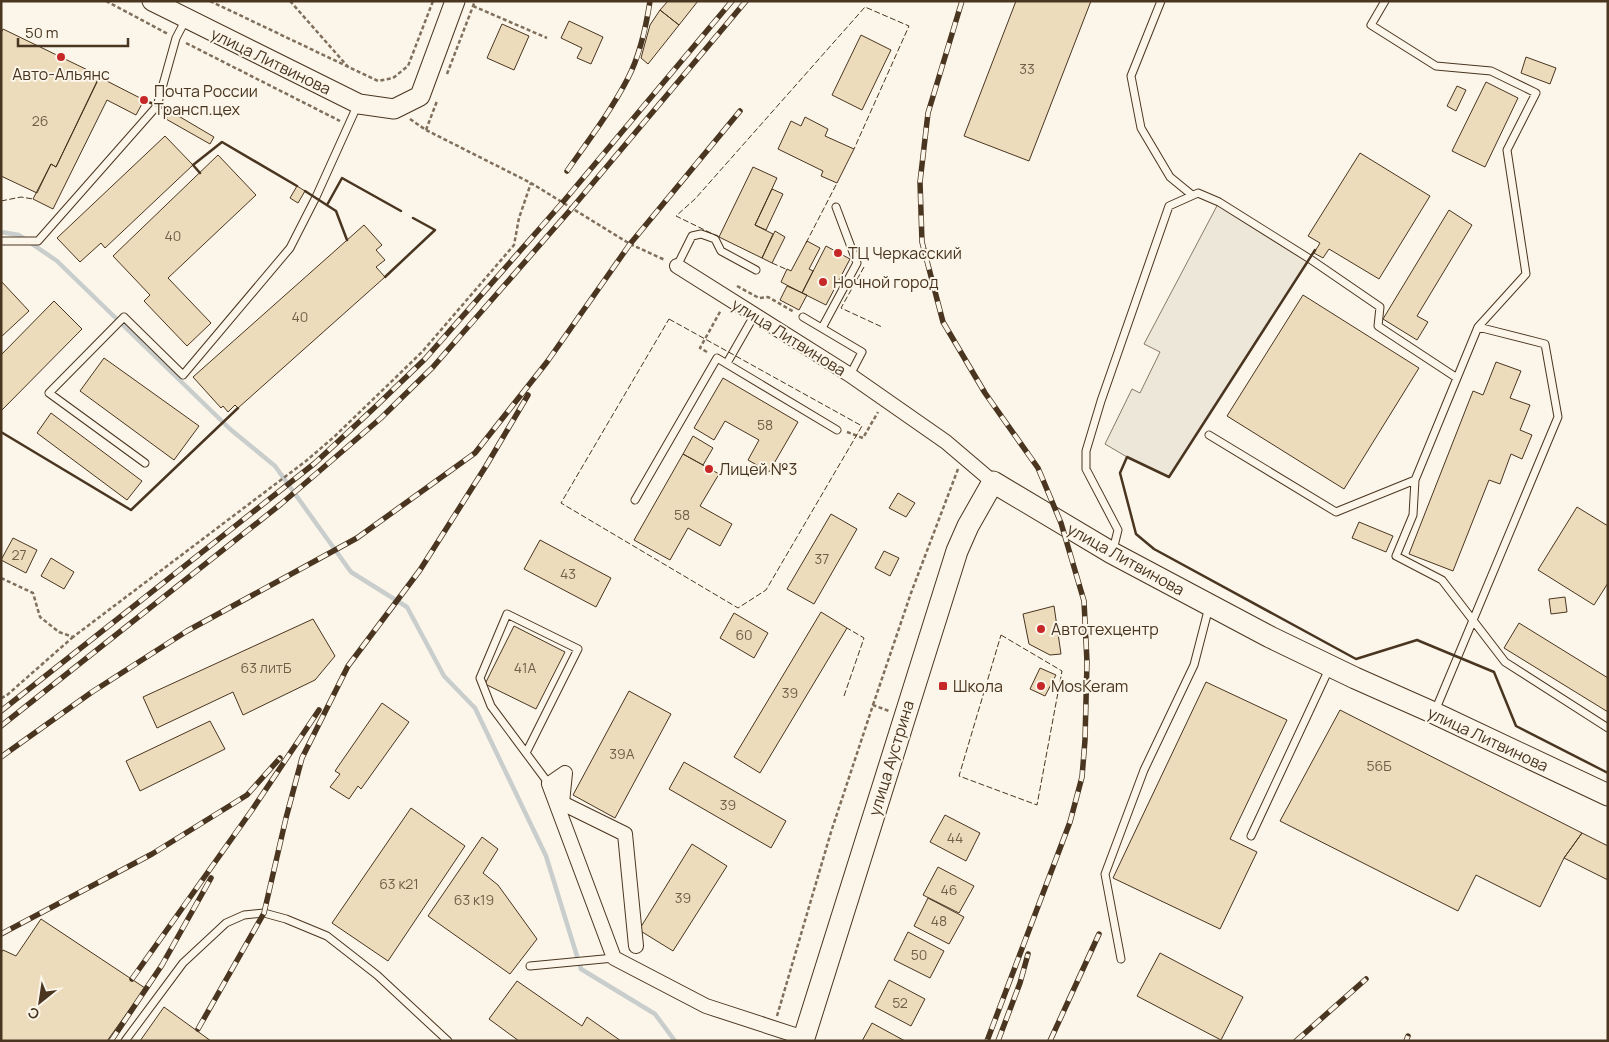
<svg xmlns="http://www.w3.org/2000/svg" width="1609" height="1042" viewBox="0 0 1609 1042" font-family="Manrope,sans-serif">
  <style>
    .parking { fill: #ede7d9; stroke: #887966 }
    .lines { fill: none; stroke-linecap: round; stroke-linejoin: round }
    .stream { stroke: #c9cecd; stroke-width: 4.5 }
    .building { fill: #ecdcbc; stroke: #4a3520 }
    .service-casing { stroke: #4a3520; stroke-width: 9 }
    .minor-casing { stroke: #4a3520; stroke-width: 16 }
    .secondary-casing { stroke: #4a3520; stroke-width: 21 }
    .primary-casing { stroke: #4a3520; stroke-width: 23 }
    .path { stroke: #7f6f5c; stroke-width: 2.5; stroke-dasharray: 4 2.5; stroke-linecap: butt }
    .service { stroke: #fbf6e9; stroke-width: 7 }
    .minor { stroke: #fbf6e9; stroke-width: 14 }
    .secondary { stroke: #fbf6e9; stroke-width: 19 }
    .primary { stroke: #fbf6e9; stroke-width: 21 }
    .rail-casing { stroke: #4a3520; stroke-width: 5.5 }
    .rail { stroke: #fbf6e9; stroke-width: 4; stroke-dasharray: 11; stroke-linecap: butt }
    .fence { stroke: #4a3520; stroke-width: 1; stroke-dasharray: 6 2.5; stroke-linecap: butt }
    .wall { stroke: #4a3520; stroke-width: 2.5 }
    .poi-dot { fill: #c62828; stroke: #fbf6e9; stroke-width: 2 }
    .labels { text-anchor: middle; stroke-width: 4; stroke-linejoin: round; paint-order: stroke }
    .number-label { font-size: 14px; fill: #725f47 }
    .street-label { font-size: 16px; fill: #4a3520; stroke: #fbf6e9 }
    .poi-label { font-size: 16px; fill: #4a3520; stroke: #fbf6e9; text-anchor: start }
  </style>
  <rect width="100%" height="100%" fill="#fbf6e9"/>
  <!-- parking -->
  <path class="parking" d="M1219,202L1310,259L1169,477L1127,457L1105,444L1132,389L1140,393L1160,352L1144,344Z"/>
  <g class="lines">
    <!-- stream -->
    <path class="stream" d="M1,232L19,235L57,261L230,429L275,466L351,572L407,607L444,676L475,708L546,856L581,969L655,1014L675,1041"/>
  </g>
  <!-- building -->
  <path class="building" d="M668,1H698L679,25L660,10Z
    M1016,1H1091L1029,161L964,136Z
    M660,10L679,25L648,64L641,58L650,25Z
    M569,21L603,37L591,64L577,58L582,48L561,38Z
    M502,24L529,36L514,70L487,58Z
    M3,29L100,76L56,167L51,164L37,193L1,176V33Z
    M861,35L891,50L862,110L832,95Z
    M1526,57L1556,68L1550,84L1521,73Z
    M99,77L144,100L136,115L107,100L53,209L33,199L51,164L56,167Z
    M1486,82L1518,98L1485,167L1452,151Z
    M1457,86L1466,90L1456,111L1447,106Z
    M170,111L214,137L210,144L166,119Z
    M805,117L828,129L825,136L854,149L837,183L821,176L823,171L778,149L791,121L801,126Z
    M165,136L193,165L105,248L101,243L80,262L57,238Z
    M1360,153L1430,196L1379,279L1329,249L1323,258L1314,253L1320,243L1308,236Z
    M218,155L256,195L168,278L211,323L187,346L144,301L150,295L113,256Z
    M753,167L777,178L755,225L773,234L762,258L719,237Z
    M297,186L305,191L298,203L290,198Z
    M772,189L783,194L766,230L755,225Z
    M1449,210L1472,225L1417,316L1428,322L1417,340L1383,319Z
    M364,225L382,245L376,250L385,260L376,267L385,277L238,408L235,405L228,412L223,406L221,408L193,377Z
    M775,231L785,237L772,263L762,258Z
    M807,241L820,248L809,269L813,271L802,293L781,282L787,269L791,271Z
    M826,246L850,259L826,305L802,293Z
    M1,281L29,311L1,337Z
    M787,286L807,295L799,310L780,300Z
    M1303,295L1419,368L1344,489L1227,416Z
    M54,301L82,329L1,411V355Z
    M104,358L199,426L174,460L80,391Z
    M1496,362L1521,371L1510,398L1530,405L1520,430L1532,435L1522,459L1511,454L1500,484L1489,480L1453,571L1409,554L1473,391L1483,395Z
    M723,378L798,422L769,472L748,460L759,440L725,421L714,440L694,428Z
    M51,413L142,481L127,500L37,433Z
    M693,436L713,448L703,465L683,454Z
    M683,454L719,474L700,506L732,524L720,546L688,528L670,560L634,540Z
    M898,493L915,503L906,517L889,508Z
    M1577,507L1608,526V583L1594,605L1538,570Z
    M831,514L857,529L814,604L787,589Z
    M1359,522L1393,536L1386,552L1352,538Z
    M13,538L37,550L26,573L1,560Z
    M540,540L611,578L596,607L524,569Z
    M884,551L899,558L890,576L875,568Z
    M51,558L74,572L64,589L41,576Z
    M1565,597L1567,612L1551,614L1549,599Z
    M1054,606L1061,654L1050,655L1029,644L1023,614Z
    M821,612L847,628L760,773L734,757Z
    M734,613L768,633L754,658L720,638Z
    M313,619L335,656L315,680L243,715L233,692L157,728L143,697Z
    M1519,623L1608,678V712L1504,648Z
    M514,626L565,652L536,709L485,684Z
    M1040,668L1056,675L1045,696L1030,689Z
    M1206,682L1287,720L1230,839L1257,852L1220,929L1113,878Z
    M629,691L671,714L615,818L573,795Z
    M382,703L409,722L361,789L358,786L349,799L330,787L340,774L335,771Z
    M1340,710L1582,833L1564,858L1540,907L1476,875L1458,911L1280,821Z
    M210,721L225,749L140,791L126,761Z
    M684,762L786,821L771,848L669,789Z
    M411,808L465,846L388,961L332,923Z
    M945,815L980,833L966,861L930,842Z
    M1582,833L1608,846V880L1564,858Z
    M482,837L498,849L483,873L498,885L537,939L510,974L428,916Z
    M692,844L727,866L673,951L639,930Z
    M938,867L974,886L959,913L923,895Z
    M928,898L964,917L949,944L914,926Z
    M41,919L145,988L107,1041H1V953L3,950L16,956Z
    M908,932L944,951L930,978L894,960Z
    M1160,953L1243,997L1221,1040L1137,996Z
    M889,980L925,999L911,1026L875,1007Z
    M517,981L582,1026L587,1017L621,1041H519L489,1019Z
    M164,1007L211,1041H140Z
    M872,1023L905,1041H862Z"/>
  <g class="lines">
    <!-- service casing -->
    <g class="service-casing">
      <path id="service" d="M1161,1L1131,76L1141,128L1170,177L1192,195
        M1,241H38L157,106L176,38L186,19
        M677,266L692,236L701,234L715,239L721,251L756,270
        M803,317L862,352L850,375
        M822,328L857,263L836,207
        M727,363L755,314
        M1209,435L1336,512L1415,480L1478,327L1526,274L1507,150L1536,93L1491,71L1436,66L1371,25L1385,1
        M145,463L49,393L124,317L183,375L290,248L316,197L358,104
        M1415,480L1413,515L1396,556L1442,580L1505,662L1608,728
        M635,500L717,358L837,430
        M1113,550L1118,530L1086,469V451L1101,401L1169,206L1198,193L1219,202L1310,259L1380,307L1378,326L1457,378
        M1435,711L1558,417L1545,344L1478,327
        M526,753L578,649L507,614L480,678L491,706L549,784
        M1251,836L1329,669
        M1121,959L1105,874L1144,770L1194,665L1209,607
        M530,966L614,958
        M125,1041L183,963L226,923L244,915L264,913L286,919L327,936L377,975L448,1041"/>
    </g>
    <!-- minor casing -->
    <g class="minor-casing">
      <path id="minor" d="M677,266L850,375L946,442L993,482
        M636,946L625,834L562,803L565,773L549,784L614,958L706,1006L804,1038"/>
    </g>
    <!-- secondary casing -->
    <g class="secondary-casing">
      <path id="secondary" d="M152,1L359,104L394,109L420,96L455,1"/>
    </g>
    <!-- primary casing -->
    <g class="primary-casing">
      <path id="primary" d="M803,1041L957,551L968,526L993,482L1112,553L1270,637L1355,678L1434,713L1608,795"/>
    </g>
    <!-- path -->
    <path class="path" d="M106,1L168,34
      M210,1L378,81L393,78L408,66L433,1
      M290,1L349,68
      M473,6L547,38
      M186,43L340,121
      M447,74L475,1
      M410,119L426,130L531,183L630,244L665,260
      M426,130L437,101
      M737,286L759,298L768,297L794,312
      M707,352L700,348L721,310
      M847,432L863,438L878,412
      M1,578L33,593L40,617L59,632L73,637L306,461L335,436L422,352L514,245L519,218L531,183
      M1,698L6,696L73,637
      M873,705L911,593L958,469
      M777,1016L831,832L873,705L889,711"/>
    <!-- service -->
    <use href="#service" class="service"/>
    <!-- minor -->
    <use href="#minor" class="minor"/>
    <!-- secondary -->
    <use href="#secondary" class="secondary"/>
    <!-- primary -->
    <use href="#primary" class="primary"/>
    <!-- rail casing -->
    <g class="rail-casing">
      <path id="rail" d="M962,1L928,113L920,182L922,242L943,322L985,393L1038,468L1061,523L1084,601L1087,662L1085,740L1082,777L1070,822L987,1041
        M567,171C588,141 611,111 628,78C640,55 646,27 650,1
        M1,711L315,463L373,409L425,359L563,202L732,1
        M1,726L281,504L381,418L433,367L572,208L746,1
        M1,757L92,692L187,631L357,538L475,453L547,362L630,244L740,111
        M1,934L152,854L247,795L280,758
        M132,979L252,810L319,710
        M198,1029L264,913L286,818L302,758L348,666L420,570L486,466L528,395
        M111,1041L162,965L211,878
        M998,1041L1020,983L1028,954
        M1050,1041L1099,934
        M1296,1041L1366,979
        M1406,1041L1408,1036"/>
    </g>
    <!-- rail -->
    <use href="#rail" class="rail"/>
    <!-- fence -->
    <path class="fence" d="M1,201L21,197L33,199
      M719,237L676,216L695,199L865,7L909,26L854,149
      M806,243L837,183
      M772,263L788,270
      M864,267L841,308L882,327
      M669,319L862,426L766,590L738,608L561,503Z
      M1001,635L1062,671L1037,805L959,776Z
      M844,696L864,638L847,628"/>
    <!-- wall -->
    <path class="wall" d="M144,100L170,111
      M200,173L193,165L222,142L297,186
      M305,191L336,211L347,240
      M327,205L342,178L401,211
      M1315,250L1169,477L1127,457L1120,473L1136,534L1154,549L1356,659L1417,640L1494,672L1516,726L1608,773
      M385,277L435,230L413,218
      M1,432L131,510L238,408"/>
  </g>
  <!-- markers -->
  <g class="poi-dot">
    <circle cx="61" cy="57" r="5"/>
    <circle cx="144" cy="100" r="5"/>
    <circle cx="838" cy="253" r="5"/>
    <circle cx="823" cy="282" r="5"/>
    <circle cx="709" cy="469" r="5"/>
    <circle cx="1041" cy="629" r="5"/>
    <rect x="938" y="681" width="10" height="10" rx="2.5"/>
    <circle cx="1041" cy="686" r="5"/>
  </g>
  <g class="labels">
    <!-- number labels -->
    <g class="number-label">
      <text x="1027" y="74">33</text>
      <text x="40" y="126">26</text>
      <text x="173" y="241">40</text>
      <text x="300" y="322">40</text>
      <text x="765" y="430">58</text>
      <text x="682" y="520">58</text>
      <text x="19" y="560">27</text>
      <text x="822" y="564">37</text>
      <text x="568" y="579">43</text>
      <text x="744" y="640">60</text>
      <text x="266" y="673">63 литБ</text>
      <text x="525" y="673">41А</text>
      <text x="790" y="698">39</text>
      <text x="622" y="759">39А</text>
      <text x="1379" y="771">56Б</text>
      <text x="728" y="810">39</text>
      <text x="955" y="843">44</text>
      <text x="399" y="889">63 к21</text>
      <text x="949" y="895">46</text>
      <text x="683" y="903">39</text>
      <text x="474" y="905">63 к19</text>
      <text x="939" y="926">48</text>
      <text x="919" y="960">50</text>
      <text x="900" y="1008">52</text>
    </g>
    <!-- street labels -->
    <g class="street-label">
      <text transform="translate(271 61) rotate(26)" y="6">улица Литвинова</text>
      <text transform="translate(789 337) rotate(32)" y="6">улица Литвинова</text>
      <text transform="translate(1126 559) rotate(29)" y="6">улица Литвинова</text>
      <text transform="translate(1488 739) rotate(25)" y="6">улица Литвинова</text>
      <text transform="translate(891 758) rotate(-73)" y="6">улица Аустрина</text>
    </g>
    <!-- poi labels -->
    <g class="poi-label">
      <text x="61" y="80" text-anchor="middle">Авто-Альянс</text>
      <text x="154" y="97">Почта России<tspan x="154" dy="18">Трансп.цех</tspan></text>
      <text x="848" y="259">ТЦ Черкасский</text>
      <text x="833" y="288">Ночной город</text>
      <text x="719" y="475">Лицей №3</text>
      <text x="1051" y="635">Автотехцентр</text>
      <text x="953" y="692">Школа</text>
      <text x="1051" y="692">MosKeram</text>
    </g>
  </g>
  <!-- border -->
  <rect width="1609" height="1042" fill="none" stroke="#4a3520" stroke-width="5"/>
  <!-- north arrow -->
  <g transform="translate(40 1002) rotate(210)" stroke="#fbf6e9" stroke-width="4" paint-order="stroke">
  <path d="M0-4L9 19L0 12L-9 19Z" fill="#4a3520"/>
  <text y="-8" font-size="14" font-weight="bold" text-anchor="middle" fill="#4a3520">С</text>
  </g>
  <!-- scale -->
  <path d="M18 38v8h110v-8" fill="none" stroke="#4a3520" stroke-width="2.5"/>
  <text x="25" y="38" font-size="15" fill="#4a3520" stroke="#fbf6e9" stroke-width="4" paint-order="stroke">50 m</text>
</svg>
